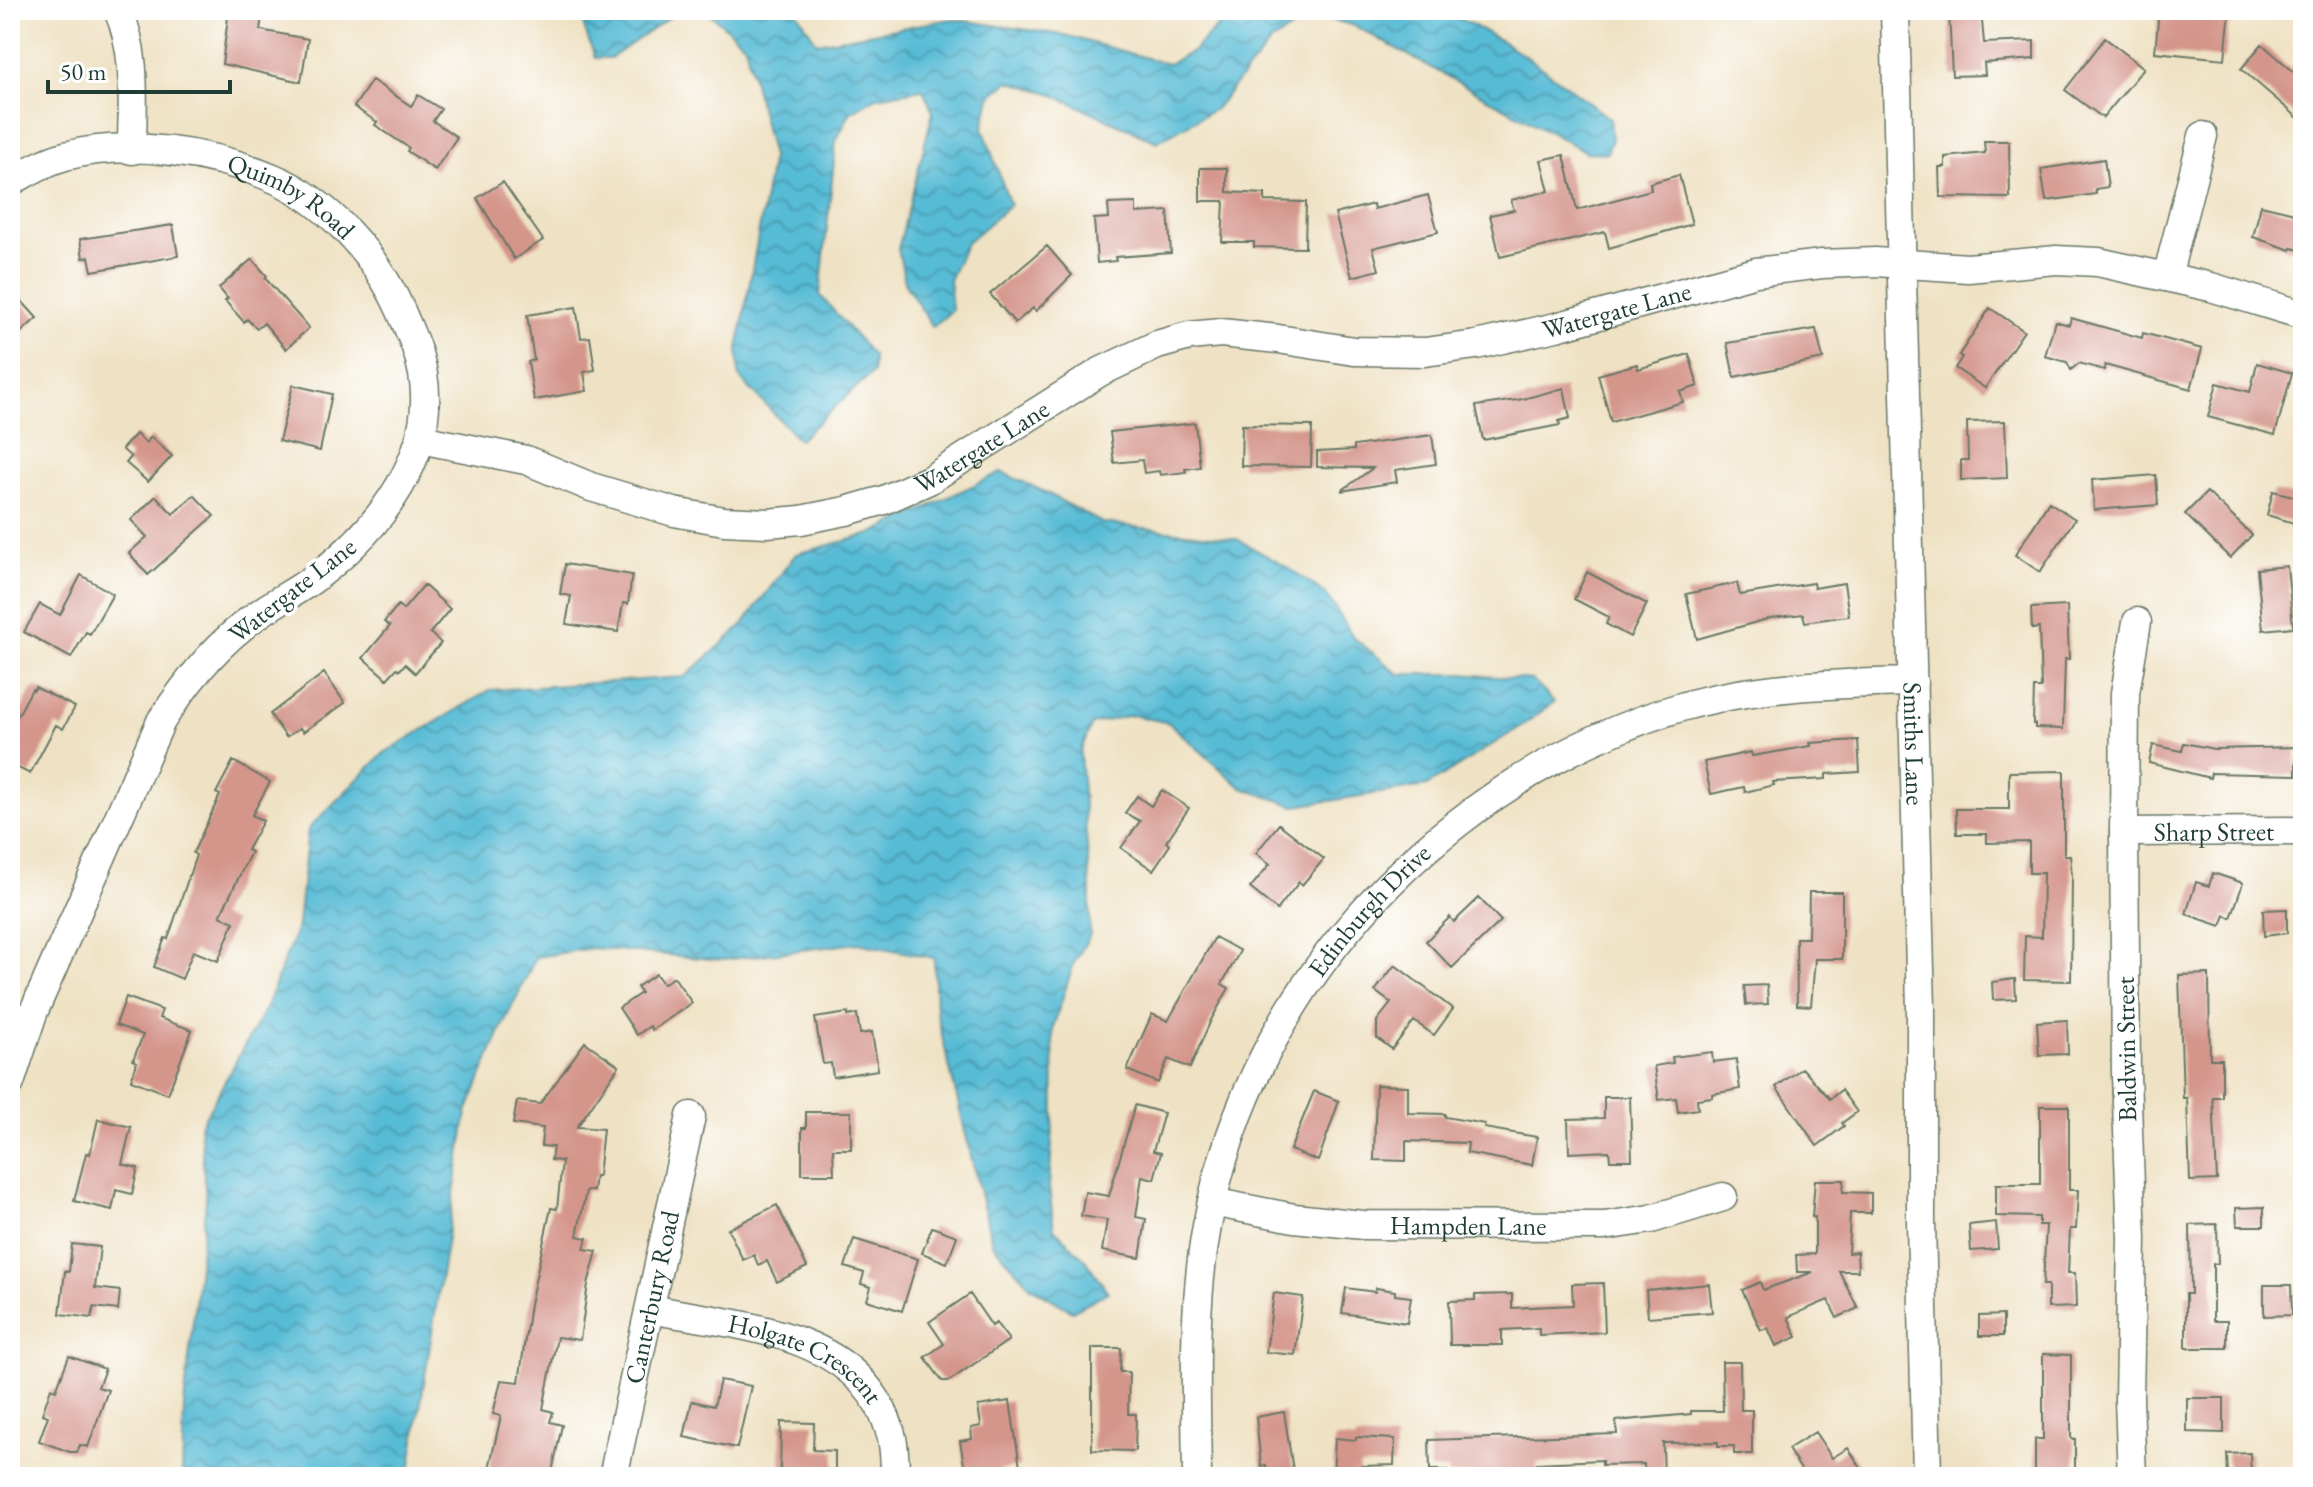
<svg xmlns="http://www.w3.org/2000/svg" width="2313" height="1487" viewBox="0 0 2313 1487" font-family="'EB Garamond',serif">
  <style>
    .water { fill: url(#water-waves); stroke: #3b7c84; stroke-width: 2 }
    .building { fill: #d4958b }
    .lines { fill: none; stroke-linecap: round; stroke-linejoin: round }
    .minor-casing { stroke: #687766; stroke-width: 31 }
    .minor { stroke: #fff; stroke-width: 28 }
    .labels { text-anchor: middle; stroke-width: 7; stroke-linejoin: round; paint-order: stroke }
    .street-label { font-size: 26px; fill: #1f3d34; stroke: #fff }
  </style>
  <defs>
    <pattern id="water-waves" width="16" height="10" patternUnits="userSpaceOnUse" patternTransform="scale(2)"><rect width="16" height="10" fill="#57bbd5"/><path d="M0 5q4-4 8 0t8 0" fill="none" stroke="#4799ae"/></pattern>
  </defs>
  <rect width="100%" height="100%" fill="#fff"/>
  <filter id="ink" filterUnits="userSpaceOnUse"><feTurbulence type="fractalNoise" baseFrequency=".0125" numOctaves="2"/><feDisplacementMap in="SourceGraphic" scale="16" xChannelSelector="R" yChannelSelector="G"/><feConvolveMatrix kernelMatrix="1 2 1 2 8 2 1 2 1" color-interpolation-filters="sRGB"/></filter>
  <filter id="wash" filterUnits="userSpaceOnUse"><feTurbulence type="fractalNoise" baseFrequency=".006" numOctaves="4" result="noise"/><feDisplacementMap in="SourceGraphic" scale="32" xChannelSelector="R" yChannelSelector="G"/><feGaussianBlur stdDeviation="1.8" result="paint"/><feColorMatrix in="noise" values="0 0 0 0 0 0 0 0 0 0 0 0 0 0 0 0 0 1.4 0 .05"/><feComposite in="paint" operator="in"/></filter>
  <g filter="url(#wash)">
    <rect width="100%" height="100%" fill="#efe2c4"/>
    <!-- water -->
    <path class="water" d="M578,10H680L611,58H595Z
      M693,10H796L817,43L951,19L1064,35L1168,64L1192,52L1233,10H1439C1501,34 1558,78 1610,119L1612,139L1607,153L1586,152L1355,26L1314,15L1272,41L1215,109L1157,142L1050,93L1008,81L990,97L983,128L1010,205L966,243L949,280L952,310L933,327L906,286L898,249L933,112L923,89L877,97L850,113L836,141L820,295L873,356V372L799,440L739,377L738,349L772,157L745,45L713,16Z
      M1001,472L1045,492L1102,523L1237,539L1287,567L1326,594L1354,638L1399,674H1462L1532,680L1554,702L1525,724L1427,786L1295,806L1242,788L1169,723L1132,715L1092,724L1080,752L1090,888V935L1074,963L1053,1027L1054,1112L1049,1187L1054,1229L1084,1258L1108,1292L1072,1311L1031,1287L992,1243L936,1011L934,958L858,943L722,960L592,948L536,957L500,1031L467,1112L409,1477H182L184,1405L206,1200L200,1126L267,1005L298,925L308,829L384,753L490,690L685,677L740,628L796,554L871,534Z"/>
    <g id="blocks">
      <!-- building -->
      <path class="building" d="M229,10H263L260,30L308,39L301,82L222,64Z
        M1949,10H1981L1984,43L2034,41V59L1984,63L1985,75L1952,76Z
        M2159,10L2186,13L2187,10H2230L2225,59L2155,52Z
        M2105,38L2144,68L2103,118L2065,90Z
        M2262,44L2303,80V122L2241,69Z
        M372,80L411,106L418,95L441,109L433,121L457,137L435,170L407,151L409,148L375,125L377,122L354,107Z
        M1984,141H2009L2010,198L1940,197L1939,167H1945V157L1985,153Z
        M1564,155L1577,210L1651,190L1650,183L1679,175L1692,224L1609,248L1605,232L1500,257L1490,215L1514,210L1511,200L1549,191L1541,160Z
        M2104,159L2108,187L2095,189L2096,194L2046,201L2041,169Z
        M1200,168H1227V192L1265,194V201L1306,202L1305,248L1254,247V242H1222L1224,201H1200Z
        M503,182L543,240L514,259L477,198Z
        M1428,195L1438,232L1373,248L1379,270L1352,277L1335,214L1373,204L1374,209Z
        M1136,203V213L1168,211L1171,253L1115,257L1116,261L1097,263L1094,219L1109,218L1108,204Z
        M2261,205L2303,215V251L2292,248L2291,250L2253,237Z
        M173,225L178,256L92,271L89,257L83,258L80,239Z
        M1047,246L1072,275L1036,311L1033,308L1015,323L990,294Z
        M252,259L267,276L265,278L309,328L286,349L264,323L257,329L247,319L244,322L225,301L228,299L219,288Z
        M10,288L37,318L10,342Z
        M576,307L581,338L590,337L595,370L584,372L587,391L534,400L528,362L534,360L527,315Z
        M1990,308L2024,331L1985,388L1955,368L1962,357L1959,355Z
        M2071,318L2142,338L2143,333L2202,349L2191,389L2105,365L2104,370L2079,363L2071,370L2067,362L2045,356L2055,321L2069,325Z
        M1816,329L1823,359L1734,377L1727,343Z
        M1689,354L1698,386L1680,392L1683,402L1611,422L1598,375L1637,364L1638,369Z
        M2257,363L2292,373L2275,435L2208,417L2217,383L2250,392Z
        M293,385L332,394L320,451L279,441Z
        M1564,388L1570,418L1559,421L1560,425L1483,440L1476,406L1523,399Z
        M2005,421L2007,478L1961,480V460H1968L1967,422Z
        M1195,423L1200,467L1185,469L1186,472L1160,475L1159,471L1144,473L1142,460L1114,463L1110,432Z
        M1242,425L1312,426L1311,467L1241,466Z
        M136,434L146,443L151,437L172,456L148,482L126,463L131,457L122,449Z
        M1432,435L1436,464L1395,470L1397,482L1341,491L1373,468L1317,467V452L1354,450V446Z
        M2156,475L2158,505L2094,510L2092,480Z
        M2273,491L2301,498L2294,523L2267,515Z
        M2207,492L2252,535L2230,558L2185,514Z
        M194,495L214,516L148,575L129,553L147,537L131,520L156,496L173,514Z
        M2049,502L2075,519L2040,572L2015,555Z
        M565,564L632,575L628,604L623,603L618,632L566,624L571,596L560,594Z
        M2287,566L2293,627L2263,630L2257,569Z
        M1587,572L1647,604L1630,637L1606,624L1609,617L1574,599Z
        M81,575L113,594L90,634L86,632L71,658L24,632L40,604L60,615Z
        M1737,583L1740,595L1813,583L1814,588L1844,583L1849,616L1805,622L1803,614L1771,618L1697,639L1686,594Z
        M424,585L450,609L430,633L441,643L415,673L405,664L400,670L397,668L387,679L363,658L390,626L384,622L398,605L403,610Z
        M2067,606L2069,659H2065L2063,729L2035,728V724H2033L2034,688H2041L2039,628L2032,629L2031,608Z
        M324,673L345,703L303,732L300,728L286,737L270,714Z
        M35,687L75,707L63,729L56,725L30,774L10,764V730L32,689L34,690Z
        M1858,740L1860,772L1826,774V779L1773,782L1774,785L1745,792L1744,787L1711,794L1704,762L1751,752L1752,756L1811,746L1810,743Z
        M2184,743L2214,749L2296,747V775L2211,773L2210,778L2149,763L2153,745L2182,751Z
        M233,761L270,782L252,815L263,821L247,850L251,852L220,916L234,922L218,961L193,951L182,979L154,967L165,938L168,939L196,855L193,853L220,795L216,793Z
        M2064,771V855H2070L2072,875L2071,981L2024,980L2025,936L2042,937L2043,873H2029V842L1987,843V834H1957L1956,809H2009V772Z
        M1162,790L1189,808L1166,842L1170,845L1153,870L1121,848L1140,821L1125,813L1137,796L1151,806Z
        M1279,824L1324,859L1302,885L1299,882L1277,910L1250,888L1270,864L1256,853Z
        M2213,873L2243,883L2231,918L2225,915L2221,926L2186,914L2196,882L2209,886Z
        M1809,892H1842V959H1815L1811,1006L1797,1005L1796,938H1808Z
        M1479,898L1501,921L1452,968L1426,941L1450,917L1454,922Z
        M2287,909V933L2264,936L2263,910Z
        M1215,937L1240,951L1222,984L1229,988L1211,1020L1190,1068L1168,1059L1158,1083L1127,1070L1152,1014L1168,1021Z
        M1395,965L1453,1009L1434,1035L1414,1021L1392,1049L1377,1038V1021L1391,1003L1375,991Z
        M656,974L663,984L674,977L692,1003L652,1030L650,1026L637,1035L619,1008L641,993L637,987Z
        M2209,974L2210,1059H2222V1097H2213L2217,1180L2190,1181L2187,1098H2183L2179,975Z
        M2015,979L2016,999L1993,1000L1992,982Z
        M1767,985L1768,1004L1746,1005L1744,986Z
        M126,997L162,1010L159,1018L192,1030L168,1094L131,1080L137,1062L133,1060L143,1035L116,1025Z
        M848,1013V1016L857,1014L860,1034L872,1032L878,1070L833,1077L831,1063L823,1064L815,1018Z
        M2067,1020L2068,1054L2039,1055L2037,1022Z
        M585,1042L619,1066L577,1127L603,1129L598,1176H595L593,1191H586L577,1236L587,1238L584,1249L597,1251L588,1284L580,1340L557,1337L543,1409L553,1412L550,1422L562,1425L551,1477H487L501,1416L493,1414L501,1380L519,1382L530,1304L551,1208L557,1209L562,1161L551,1160L553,1147L541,1146L543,1128L513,1124L517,1101L540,1104Z
        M1712,1052L1713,1062L1736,1059L1740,1089L1712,1094V1097L1697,1099L1698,1109L1678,1112L1676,1098L1659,1100L1654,1066L1673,1063L1672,1057Z
        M1802,1068L1830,1099L1841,1090L1857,1112L1842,1123L1844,1126L1817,1146L1776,1087Z
        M1376,1085L1408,1086V1113L1445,1114V1117L1485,1124L1484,1128L1537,1137L1532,1165L1467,1153L1468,1143L1406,1141V1161L1374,1160Z
        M1314,1091L1339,1101L1318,1161L1290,1150Z
        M1604,1097H1630L1632,1160H1610L1609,1151L1569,1153L1568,1119L1604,1118Z
        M1135,1105L1164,1113L1153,1151L1161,1153L1154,1179L1142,1176L1136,1217L1146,1219L1140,1258L1102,1251L1107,1220L1081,1216L1085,1192L1109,1196Z
        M2040,1106H2069V1190H2078L2076,1229H2070L2068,1273H2075L2076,1307L2048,1308V1285H2043L2046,1225H2039V1217L1996,1216V1184H2040Z
        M806,1112H851V1149H833L834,1174H802V1128H806Z
        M98,1119L131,1127L122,1164L138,1168L132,1194L116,1190L112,1210L74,1201L86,1153L90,1154Z
        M1815,1180H1844L1843,1192L1871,1193V1213H1850L1848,1253L1857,1252L1858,1271H1839L1858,1308L1837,1318L1828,1300L1788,1317L1797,1337L1776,1346L1768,1328L1761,1330L1742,1290L1760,1282L1763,1290L1813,1272H1797L1796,1255L1815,1254V1217H1812Z
        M777,1205L807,1267L777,1282L767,1261L758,1265L754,1255L743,1260L728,1229Z
        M2264,1207V1226H2237L2236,1208Z
        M1996,1222L1998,1249L1971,1251L1969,1225Z
        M2217,1224L2218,1264H2213V1321H2227V1348H2186V1294H2191L2190,1225Z
        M932,1227L957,1236L947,1263L922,1253Z
        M854,1239L918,1259L902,1311L867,1300L871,1287L861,1284L864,1273L845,1267Z
        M72,1244L100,1247L95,1288L120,1291L118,1310L94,1307L92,1318L60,1314L65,1271L69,1272Z
        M1603,1283L1605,1332L1539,1335V1328L1502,1330V1345H1450L1449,1301L1475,1300V1295L1512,1294V1308L1573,1305L1572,1284Z
        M1709,1284L1712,1312L1648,1317L1646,1290Z
        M2264,1285H2291L2292,1315L2264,1316Z
        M1346,1288L1375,1292L1376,1288L1395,1291V1295L1411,1297L1407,1323L1342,1313Z
        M1274,1293L1303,1297L1295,1355L1266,1352Z
        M970,1294L992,1326L996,1323L1009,1340L949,1381H942L925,1357L944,1344L929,1322Z
        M2003,1315V1336H1979V1316Z
        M1092,1348H1121L1120,1372H1129L1128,1414H1136L1135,1451L1092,1450Z
        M2043,1354L2071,1355V1439H2075V1477H2035V1439H2043Z
        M69,1356L105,1369L98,1387L108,1390L88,1447L80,1445L77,1452H70L39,1441L48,1416L42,1414L51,1388L56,1390Z
        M1722,1362H1740L1741,1410H1752V1454H1734V1446H1718V1442L1663,1443L1664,1477H1645L1644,1464L1602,1465V1460L1537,1463L1538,1477H1467V1475H1449L1448,1470H1430L1429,1440L1617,1434L1616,1421L1691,1414V1411H1723Z
        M720,1380L751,1386L737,1448L684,1437L692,1401L714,1406Z
        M2187,1398H2224V1433L2187,1432Z
        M1010,1401L1020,1467L966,1476L960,1441L972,1439L971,1428L981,1426L978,1406Z
        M1284,1412L1294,1477H1268L1266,1465L1261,1466L1256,1417Z
        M781,1422L814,1423L813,1450L835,1451V1477H780Z
        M1815,1432L1832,1458L1848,1448L1867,1477H1803L1805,1476L1788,1449Z
        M1356,1437L1395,1439L1394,1465L1360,1466L1359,1477H1333L1335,1438L1356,1440Z
        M2250,1453L2251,1477H2228L2227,1454Z"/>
    </g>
  </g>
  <g filter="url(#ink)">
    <use href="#blocks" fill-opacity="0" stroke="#687766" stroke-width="2"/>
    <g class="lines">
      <!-- minor casing -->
      <g class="minor-casing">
        <g id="minor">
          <path d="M118,10C138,53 132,103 132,150"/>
          <path id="s1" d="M1895,10L1921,1009V1221L1927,1477"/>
          <path id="s2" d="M10,182C27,172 46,161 65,156C130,139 212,152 273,178C328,201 377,257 401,311C410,332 419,351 423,374C437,455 380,527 320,574C296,593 267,605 244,625C210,652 185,685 161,721L33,1013L10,1083"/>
          <path d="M2167,277L2203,136"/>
          <path id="s3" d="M420,439L526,460L591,487L674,512L724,521L767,523L801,520L846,511L884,500L929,480L1100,372L1157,345L1189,336L1221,333L1278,339L1354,351L1425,352L1476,345L1556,327L1756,272L1822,264L1875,262L1968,268L2056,260L2098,262L2211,287L2303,315"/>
          <path id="s4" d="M2124,832L2303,831"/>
          <path id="s5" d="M1212,1202L1294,1218L1363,1225L1604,1226L1651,1219L1723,1197"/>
          <path id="s6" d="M650,1309C737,1326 862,1330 891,1434C895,1447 894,1463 896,1477"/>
          <path id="s7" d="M613,1477L691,1116"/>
          <path id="s8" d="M1197,1477C1196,1393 1192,1309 1207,1226C1251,982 1446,777 1681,707C1756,685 1836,684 1913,682"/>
          <path d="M2132,1477L2129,1400L2132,1239L2126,1075L2124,832L2125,693L2137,622"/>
        </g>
      </g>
      <!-- minor -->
      <use href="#minor" class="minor"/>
    </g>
  </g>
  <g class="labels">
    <!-- street labels -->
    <g class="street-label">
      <text dy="9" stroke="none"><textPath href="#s2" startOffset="298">Quimby Road</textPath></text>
      <text dy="9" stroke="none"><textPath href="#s3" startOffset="1260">Watergate Lane</textPath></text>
      <text dy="9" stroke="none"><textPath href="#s3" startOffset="590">Watergate Lane</textPath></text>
      <text transform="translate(292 590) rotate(-38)" y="9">Watergate Lane</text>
      <text dy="9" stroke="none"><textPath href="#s1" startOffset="734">Smiths Lane</textPath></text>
      <text dy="9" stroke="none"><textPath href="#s4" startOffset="90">Sharp Street</textPath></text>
      <text dy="9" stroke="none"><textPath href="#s8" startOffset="612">Edinburgh Drive</textPath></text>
      <text transform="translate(2126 1049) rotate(-91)" y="9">Baldwin Street</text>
      <text dy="9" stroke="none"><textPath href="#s5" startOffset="258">Hampden Lane</textPath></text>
      <text dy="9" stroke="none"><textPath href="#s7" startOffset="184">Canterbury Road</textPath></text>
      <text dy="9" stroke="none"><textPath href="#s6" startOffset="166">Holgate Crescent</textPath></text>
    </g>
  </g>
  <!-- margin -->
  <rect width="2313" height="1487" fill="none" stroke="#fff" stroke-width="40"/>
  <!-- scale -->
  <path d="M48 80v12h182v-12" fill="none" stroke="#1f3d34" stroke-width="4"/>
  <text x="60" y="80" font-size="24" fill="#1f3d34" stroke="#ffffff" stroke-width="6" paint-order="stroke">50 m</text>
</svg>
